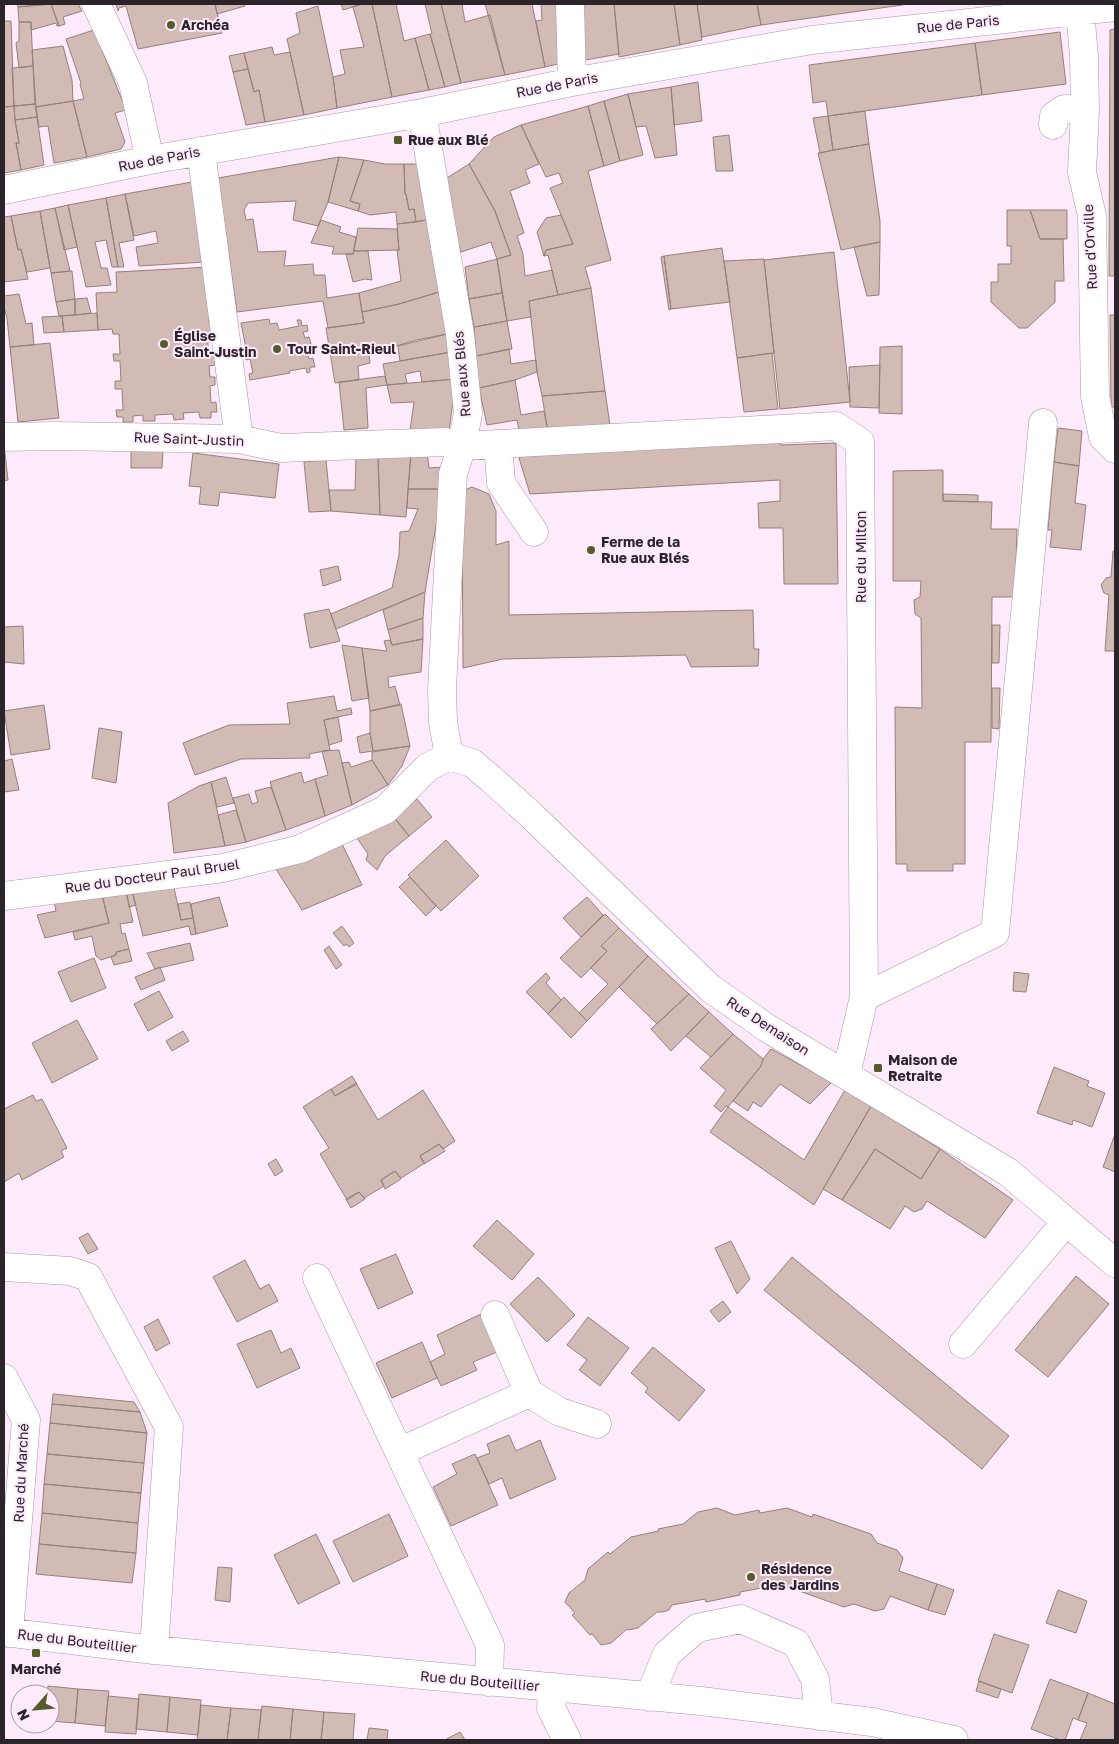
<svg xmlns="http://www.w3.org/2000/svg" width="1119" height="1744" viewBox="0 0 1119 1744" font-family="'Golos Text',sans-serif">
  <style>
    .building { fill: #d2bab5; stroke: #97807b }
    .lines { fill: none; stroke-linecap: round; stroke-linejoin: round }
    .minor-casing { stroke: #a998a7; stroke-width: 29 }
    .minor { stroke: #fff; stroke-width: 28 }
    .poi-dot { fill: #545c2b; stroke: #fdebfb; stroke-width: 2 }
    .labels { text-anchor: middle; stroke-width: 4; stroke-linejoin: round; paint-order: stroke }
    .street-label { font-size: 14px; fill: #2b252b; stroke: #fdebfb }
    .poi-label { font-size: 14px; font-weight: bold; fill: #2b252b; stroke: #fdebfb; text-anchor: start }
  </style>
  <rect width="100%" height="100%" fill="#fdebfb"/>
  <!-- building -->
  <path class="building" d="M17,4H78L82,11L63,17L65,24L59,26L51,4L18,7Z
    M51,4L59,26H57L56,23L31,30V22H19L18,7Z
    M116,4H215L222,33L138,49L126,6L119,8L118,11Z
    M215,4H245V6L217,14Z
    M341,4H362L343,10Z
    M362,4H372L392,97L337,108L333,77L345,74L340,50L364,47L353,7Z
    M372,4H396L404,41L415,38L429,90L392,97Z
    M425,4H441L461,83L445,87L430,34H432Z
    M441,4H462L465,22L490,15L505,75L461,83Z
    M485,4H532L545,67L505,75Z
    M541,4H563L567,62L545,67L536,21L542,20Z
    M579,4H614L619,54L580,61Z
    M614,4H674L680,45L619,57Z
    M674,4H697L702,40L680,45Z
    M697,4H757L761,25L702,37Z
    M757,4H909L761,25Z
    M318,6L333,77L337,108L304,115L287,39L300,33L296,13Z
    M4,21H11L14,106L4,107Z
    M19,22H31L33,66L19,68L16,43L19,41Z
    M1115,29V276H1109L1110,30Z
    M94,30L126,110L115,113L125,142L121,149L87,157L73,101L84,99L80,84L81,83L66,39Z
    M1060,32L1066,84L982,95L975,43Z
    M430,34L445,87L429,90L415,38Z
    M975,43L982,95L828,116L826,101L813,103L809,65Z
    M63,46L72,80L73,101L36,107L32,50Z
    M272,47L274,55L290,52L304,115L265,122L259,90L254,92L244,53Z
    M244,53L248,69L233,72L229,56Z
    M33,66L35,104L14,106L12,68Z
    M248,69L254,92L259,90L265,122L246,125L233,72Z
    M698,82L702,121L674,125L671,87Z
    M671,87L677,155L655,158L646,126L636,127L628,94Z
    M628,94L643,155L620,161L604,101Z
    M73,101L87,157L54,163L48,126L39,127L36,107Z
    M604,101L620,161L604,166L588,106Z
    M35,104L37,117L15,120L14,106Z
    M14,106L15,120L19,143H16L21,170L4,173V107Z
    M588,106L604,166L588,171L611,260L585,267L591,288L558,295L548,255L544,256L546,250L573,244L550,188L563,183L559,173L546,177L521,125Z
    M865,111L869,144L833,150L828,116Z
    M828,116L833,150L820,153L813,118Z
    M37,117L44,165L21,170L16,143H19L15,120Z
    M521,125L539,164L525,170L530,183L510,191L524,233L517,236L523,254L525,276L552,270L558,295L529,301L531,317L507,321L497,259L511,255L495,211L469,164L494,137Z
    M729,135L733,171H716L713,137Z
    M869,144L880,221V242L841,250L818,153Z
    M339,157L328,202L318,226L293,220L296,201L248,203L244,210L246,220L253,219L258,252L286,251L284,266L313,264L314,275H325L327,298L359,293L364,323L328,328L323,301L237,312L218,178Z
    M339,157L364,160L350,201L360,204L358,211L328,202Z
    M364,160L385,164H404L405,194H406L409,210L414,209L416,222L397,224L396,212L370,215L358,211L360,204L350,201Z
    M404,164H419L427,220L416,222L414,209L409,210L406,194H405Z
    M469,164L495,211L511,255L497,259L491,242L461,252L439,183Z
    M192,182L205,262L139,266L136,247L158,243L156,231L134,236L125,194Z
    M125,194L134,240L119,243L124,267H118L106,198Z
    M106,198L118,267H112L106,240L95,242L101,268H107L111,285L86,287L68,205Z
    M68,205L77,247L64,250L55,208Z
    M55,208L70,271L51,273L40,211Z
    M1007,210H1030L1040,239H1063L1064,281H1055V302L1027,328H1019L991,302V282H998V264H1011V246H1007Z
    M1030,210H1067V239H1040Z
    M40,211L50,268L27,272L21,249L18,250L11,216Z
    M561,215L573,244L546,250L544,256L537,232L546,218Z
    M11,216L18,250L21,249L28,279L4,282V217Z
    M321,220L341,227L339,232L356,237L353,254H332L334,247L311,243Z
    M427,220L439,292L399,304L362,312L359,293L401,281L397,250H399L397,224Z
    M358,228L397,229L399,250L354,251Z
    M880,242L879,295L867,296L854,247Z
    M722,248L730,302L671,309L664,256Z
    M354,251H368L372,280L365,279L353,282L346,254H353Z
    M834,252L850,402L780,409L764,260Z
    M664,256L671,309L669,310L661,257Z
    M497,259L502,293L469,299L465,267Z
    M764,259L774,353L737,358L724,261Z
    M210,267L209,323H213V332L208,333V355H214L215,365L209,366L210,377H215V385L210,386L211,403L216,402L217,412H211V418H200L199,412L183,413L184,419L174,420L173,414L155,415V421H143V415L133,416V422H123V417H117L116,410H123L122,389H115V381H121L120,361H114L113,354H120L119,334H113L112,329L98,330L96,293L117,292L116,272Z
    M72,271L75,299L56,302L51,273Z
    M591,288L605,391L542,396L537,372L529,301Z
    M439,292L447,334L416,340L369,354L370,363L358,366L359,380L335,383L326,328L364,323L362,312L399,304Z
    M502,293L507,321L474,327L469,299Z
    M19,294L26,324L32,323L34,345L10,347L7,318L4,307V296Z
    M87,298L91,313L75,315V299Z
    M75,299V315L59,316L56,302Z
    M97,313L98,330L64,332L62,316Z
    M1110,315H1115V409L1111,405Z
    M62,316L64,332L44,333L42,317Z
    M269,319L270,324L277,323L279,330L299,326L297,320H301L302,326L307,325L308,331L303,332L305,338L309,337L311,344L306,345L309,359L313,358L315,367H310V372L307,373L306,368L289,371L290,373L250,380L249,374L253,373L250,359L246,360L245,353H247L241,323Z
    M507,321L512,349L476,356L474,327Z
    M447,334L451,352L400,361L398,346Z
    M50,343L59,418L18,422L10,347Z
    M902,346V414L879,413L880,347Z
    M509,349L511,364L536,360L537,372L515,380L479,388L472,357Z
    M451,352L456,379L422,382L420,371L405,374L407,383L387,385L383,364Z
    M772,353L778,409L744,412L737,358Z
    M880,365L879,408L850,407L849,367Z
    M385,376L387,385L366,388L368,428L344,430L339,382Z
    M456,379L449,431L410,430L414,402L391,403L387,385Z
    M515,380L521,415L544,411L548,432L520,435L517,420L487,425L479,388Z
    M605,391L610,425L548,432L542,396Z
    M1058,428L1082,431L1079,466L1054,462Z
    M777,437L781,445L836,443L838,584H784L783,528H759L758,503L780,501V480L530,494L519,458L530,451Z
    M4,445L8,480L4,481Z
    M131,449H163L162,468H131Z
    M427,451L429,468L443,467L442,489H408L411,453Z
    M193,453L279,464L275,498L220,492L218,506L199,504L201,487L189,486Z
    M411,453L406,517L380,515L378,455Z
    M378,455L380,515L331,511L329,490H355L356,457Z
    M326,460L331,511L309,512L304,462Z
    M1054,462L1079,466L1075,503L1086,505L1081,550L1050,547L1052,530H1048Z
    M943,470V501L992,502L991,529H1017L1015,597H992L991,742H965V864H953V871H907V864H896L895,707L922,708L921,618L915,614L914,600L920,597L921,581H893V471Z
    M472,487L489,494L496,511V545L509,541V615L753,610L754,649H759L758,666L691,667L686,655L503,659L463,668L462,498L467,489Z
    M408,489H442L425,592L336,629L331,614L392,588L399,555L400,532L409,531L418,509L407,508Z
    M943,494L978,495V502L943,501Z
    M1113,551H1115V651H1105L1109,595L1104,593L1101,585L1106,578L1111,577Z
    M338,566L341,580L323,586L320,570Z
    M425,592L423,618L388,630L383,610Z
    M329,609L340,641L310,648L304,614Z
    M423,618V639L392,645L388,630Z
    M992,625H1000L999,663H992Z
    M23,626L24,664L4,662V627Z
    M423,639L421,672L388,677L389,688L395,686L400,705L370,711L362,648L387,651L384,641L390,640L392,645Z
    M342,645L362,648L369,698L352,701Z
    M992,688H1000L999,729L992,728Z
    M334,696L337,711L351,708L352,714L324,720L330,750L309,754L310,758L241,759L195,775L183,743L229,725L290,724L287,703Z
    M401,704L410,746L373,751L370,733V711Z
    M44,705L50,749L11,755L4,711Z
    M338,717L342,741L329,745L324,720Z
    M99,728L122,732L116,783L92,778Z
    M370,733L373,751L360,753L357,737Z
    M410,746L402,766L388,785L372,760V752Z
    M339,750L352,805L325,816L315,779L328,775L322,751Z
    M12,759L19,790L4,792V761Z
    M372,760L388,785L352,805L342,763L349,762L351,767Z
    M301,772L304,783L315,779L325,816L286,830L270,782Z
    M226,777L234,803L217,807L211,782Z
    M211,782L225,846L174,853L168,803L199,786Z
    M271,787L286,830L246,842L233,798L249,794L252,804L258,802L255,791Z
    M417,799L432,817L409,836L393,816Z
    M236,810L246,842L225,846L218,815Z
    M393,816L409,836L385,856L377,870L366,860L368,854L357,838Z
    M446,840L479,876L441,911L408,875Z
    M342,844L362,885L302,910L276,869Z
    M410,877L436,906L426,916L399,887Z
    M173,883L181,920L193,918L196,934L191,935L189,926L143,936L132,891Z
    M126,891L133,922L120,924L122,934L125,933L129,949L116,952V955L101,960L96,956L92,936L75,940L73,932L109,923L102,895Z
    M126,891H132L136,905L129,907Z
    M102,895L109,923L45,938L37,915L56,911L54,901Z
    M219,897L228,926L196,934L191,904Z
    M587,897L603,915L581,937L563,918Z
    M190,902L193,918L181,920L178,904Z
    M605,914L619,928L601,946L607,951L581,978L560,958Z
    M342,926L354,943L349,947L347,944L344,946L333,933Z
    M619,928L648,956L587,1021L579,1013L608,984L591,968L607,951L601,946Z
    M190,943L194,960L155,969L147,953Z
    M329,946L342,965L336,969L324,950Z
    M129,949L132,961L114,965L111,957L116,955V952Z
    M648,956L689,994L657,1024L619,987Z
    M94,958L106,988L71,1002L58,972Z
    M160,967L165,980L141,990L135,977Z
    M1014,972L1029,974L1026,992L1013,991Z
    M546,973L550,978L546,983L561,1000L548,1014L526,992Z
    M159,991L173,1017L148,1031L134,1004Z
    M689,994L709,1012L671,1051L651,1029Z
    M564,997L587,1021L571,1038L548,1014Z
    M709,1012L733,1034L711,1057L686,1036Z
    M77,1020L98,1059L52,1083L32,1043Z
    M183,1031L189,1041L172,1051L166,1041Z
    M733,1034L763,1059L761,1066L728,1107L726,1106L721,1112L714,1106L726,1090L700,1068Z
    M771,1049L832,1082L810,1104L780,1084L761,1107L753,1102L748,1111L733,1101L761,1066L763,1059Z
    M1054,1067L1089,1081L1087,1086L1105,1093L1092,1127L1073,1120L1072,1125L1037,1113Z
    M352,1076L357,1084L335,1096L331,1089L330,1090Z
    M356,1083L378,1120L423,1090L455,1141L443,1149L439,1144L420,1156L425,1163L401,1178L395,1171L381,1180L384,1186L364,1198L359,1192L347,1200L320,1154L329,1148L303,1107L331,1089L335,1096Z
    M845,1090L871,1106L814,1205L710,1132L728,1107L804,1160Z
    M33,1095L36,1101L42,1099L67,1148L61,1151L64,1157L22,1180L19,1173L4,1182V1109Z
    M871,1106L940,1149L921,1179L875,1149L842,1200L823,1189Z
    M1115,1134V1172L1103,1167Z
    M439,1144L445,1151L424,1164L420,1156Z
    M875,1149L921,1179L940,1149L1013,1200L985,1238L927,1201L922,1209L914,1212L905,1206L890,1229L842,1200Z
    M276,1159L283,1171L275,1176L268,1164Z
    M395,1171L401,1179L385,1189L381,1180Z
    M359,1192L365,1199L351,1208L346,1199Z
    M497,1220L534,1254L512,1280L473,1246Z
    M88,1233L98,1249L88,1254L79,1238Z
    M731,1241L750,1279L737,1294L715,1248Z
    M396,1254L413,1293L378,1309L360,1269Z
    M792,1257L1009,1436L982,1469L764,1290Z
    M245,1260L260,1289L269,1284L278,1301L237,1322L213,1277Z
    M1076,1276L1109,1304L1048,1377L1015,1350Z
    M538,1277L575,1315L547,1342L510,1304Z
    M723,1301L731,1312L719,1322L710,1311Z
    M481,1314L497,1352L473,1362L477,1370L441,1386L430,1362L445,1354L437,1335Z
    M588,1317L629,1348L600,1386L579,1370L587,1360L567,1345Z
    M158,1319L170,1343L156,1351L144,1327Z
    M271,1330L281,1353L291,1348L300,1368L257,1388L237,1344Z
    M422,1342L437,1378L392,1398L376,1363Z
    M653,1347L705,1390L679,1421L645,1392L648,1388L631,1373Z
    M53,1394L134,1402L140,1412L52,1404Z
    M52,1404L140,1412L147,1433L50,1423Z
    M50,1423L147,1433L144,1463L47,1454Z
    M509,1435L516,1451L540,1440L556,1479L510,1499L502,1478L489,1484L477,1458L490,1453L487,1444Z
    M47,1454L144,1463L141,1493L44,1484Z
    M475,1454L498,1505L451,1526L433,1487L457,1474L452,1464Z
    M44,1484L141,1493L138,1523L42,1513Z
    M717,1508L735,1515L759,1510L760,1513L787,1508L812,1517L813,1514L871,1534L877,1543L897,1550L903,1558L899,1571L937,1584L928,1610L890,1596L884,1609L875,1611L854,1604L844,1607L788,1587L783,1590L777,1589L773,1586L740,1592V1595L706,1602L705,1599L672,1605L669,1610L663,1612H657L638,1628L628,1630L627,1629L611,1643L601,1645L592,1634L590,1635L572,1615L575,1613L565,1602L569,1593L585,1580L588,1569L608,1552L610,1554L631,1537L659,1531L658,1529L683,1524L698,1512Z
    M42,1513L138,1523L136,1553L39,1544Z
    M389,1514L408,1556L353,1582L333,1541Z
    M316,1534L340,1583L298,1604L274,1555Z
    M39,1544L136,1553L132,1583L36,1574Z
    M218,1567L232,1568L230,1602L215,1600Z
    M937,1584L954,1590L945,1615L928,1610Z
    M1058,1590L1087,1601L1076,1633L1046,1623Z
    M994,1634L1029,1645L1012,1693L978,1681Z
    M1050,1679L1088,1693L1078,1720L1073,1718L1065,1740H1060L1031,1729Z
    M979,1681L1001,1689L998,1698L976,1691Z
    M48,1686L78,1689L75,1723L50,1721V1694H47Z
    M78,1689L109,1691L105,1726L75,1723Z
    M1088,1693L1115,1704V1740H1080L1087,1723L1078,1720Z
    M139,1694L170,1697L167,1732L136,1729Z
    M108,1696L139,1699L136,1734L105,1732Z
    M170,1697L201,1700L198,1735L167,1732Z
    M201,1705L231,1708L227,1740H197Z
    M262,1706L293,1709L290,1740H258Z
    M231,1708L261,1710L258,1740H227Z
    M293,1709L324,1712L321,1740H290Z
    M324,1712L355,1714L353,1740H321Z
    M369,1728L388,1730L387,1740H367Z
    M460,1732L465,1740H445Z"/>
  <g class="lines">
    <!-- minor casing -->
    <g class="minor-casing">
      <path id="minor" d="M96,4L133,83L150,160
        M570,4L572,82
        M1080,10L1084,57L1085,110L1082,172L1092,216L1095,396L1103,437L1115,449
        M422,113L460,334L468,413L462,446L453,474L442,690L443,722L449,756
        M1053,125L1054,116L1064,109L1085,110
        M201,151L239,439
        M4,190L150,160L422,113L572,82L812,40L1115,7
        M4,437L55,436L239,439L281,448L445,442L462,446L836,426L860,442L864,997L846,1075
        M498,444L501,483L534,532
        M449,756L472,763L490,778L531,815L710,988L767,1028L1008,1172L1115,1263
        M4,896L223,868L300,849L385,810L428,767L449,756
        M864,997L995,933L1043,423
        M4,1267L70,1271L88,1277L169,1427L154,1650
        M317,1278L490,1645L489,1682
        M495,1315L529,1393L560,1412L597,1424
        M963,1344L1066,1222
        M4,1378L26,1420L9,1633
        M399,1452L529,1393
        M4,1632L154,1650L701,1701L872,1722L954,1740
        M553,1687L551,1708L567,1740
        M649,1697L667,1654L697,1628L741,1619L796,1643L815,1679L819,1716"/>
    </g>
    <!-- minor -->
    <use href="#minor" class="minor"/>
  </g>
  <!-- markers -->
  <g class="poi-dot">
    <circle cx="171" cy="25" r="5"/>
    <rect x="393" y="135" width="10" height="10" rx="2.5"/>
    <circle cx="164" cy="344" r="5"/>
    <circle cx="277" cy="349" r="5"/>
    <circle cx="591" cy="550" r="5"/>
    <rect x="873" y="1063" width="10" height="10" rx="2.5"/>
    <circle cx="751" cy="1577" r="5"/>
    <rect x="31" y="1648" width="10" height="10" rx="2.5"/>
  </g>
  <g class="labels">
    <!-- street labels -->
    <g class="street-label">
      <text transform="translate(958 24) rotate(-6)" y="5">Rue de Paris</text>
      <text transform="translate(557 85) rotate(-11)" y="5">Rue de Paris</text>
      <text transform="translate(159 159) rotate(-11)" y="5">Rue de Paris</text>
      <text transform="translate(1090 247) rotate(-93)" y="5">Rue d'Orville</text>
      <text transform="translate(462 374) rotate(-95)" y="5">Rue aux Blés</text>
      <text transform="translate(189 439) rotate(2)" y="5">Rue Saint-Justin</text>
      <text transform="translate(861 557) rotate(-90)" y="5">Rue du Milton</text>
      <text transform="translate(152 876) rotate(-8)" y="5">Rue du Docteur Paul Bruel</text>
      <text transform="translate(768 1026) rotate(33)" y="5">Rue Demaison</text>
      <text transform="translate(21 1473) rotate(-87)" y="5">Rue du Marché</text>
      <text transform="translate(77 1641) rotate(7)" y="5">Rue du Bouteillier</text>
      <text transform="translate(480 1681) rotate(5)" y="5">Rue du Bouteillier</text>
    </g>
    <!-- poi labels -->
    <g class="poi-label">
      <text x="181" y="30">Archéa</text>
      <text x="408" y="145">Rue aux Blé</text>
      <text x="174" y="341">Église<tspan x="174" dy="16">Saint-Justin</tspan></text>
      <text x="287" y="354">Tour Saint-Rieul</text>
      <text x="601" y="547">Ferme de la<tspan x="601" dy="16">Rue aux Blés</tspan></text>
      <text x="888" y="1065">Maison de<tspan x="888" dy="16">Retraite</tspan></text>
      <text x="761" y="1574">Résidence<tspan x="761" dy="16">des Jardins</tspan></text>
      <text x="36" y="1674" text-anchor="middle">Marché</text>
    </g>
  </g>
  <!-- border -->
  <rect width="1119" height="1744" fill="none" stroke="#2b252b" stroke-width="10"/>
  <!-- north arrow -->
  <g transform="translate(35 1709) rotate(243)"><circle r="24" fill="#fdebfb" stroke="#a99ca8"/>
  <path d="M0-4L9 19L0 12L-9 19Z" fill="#545c2b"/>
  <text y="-8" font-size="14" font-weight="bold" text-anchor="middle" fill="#2b252b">N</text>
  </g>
</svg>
